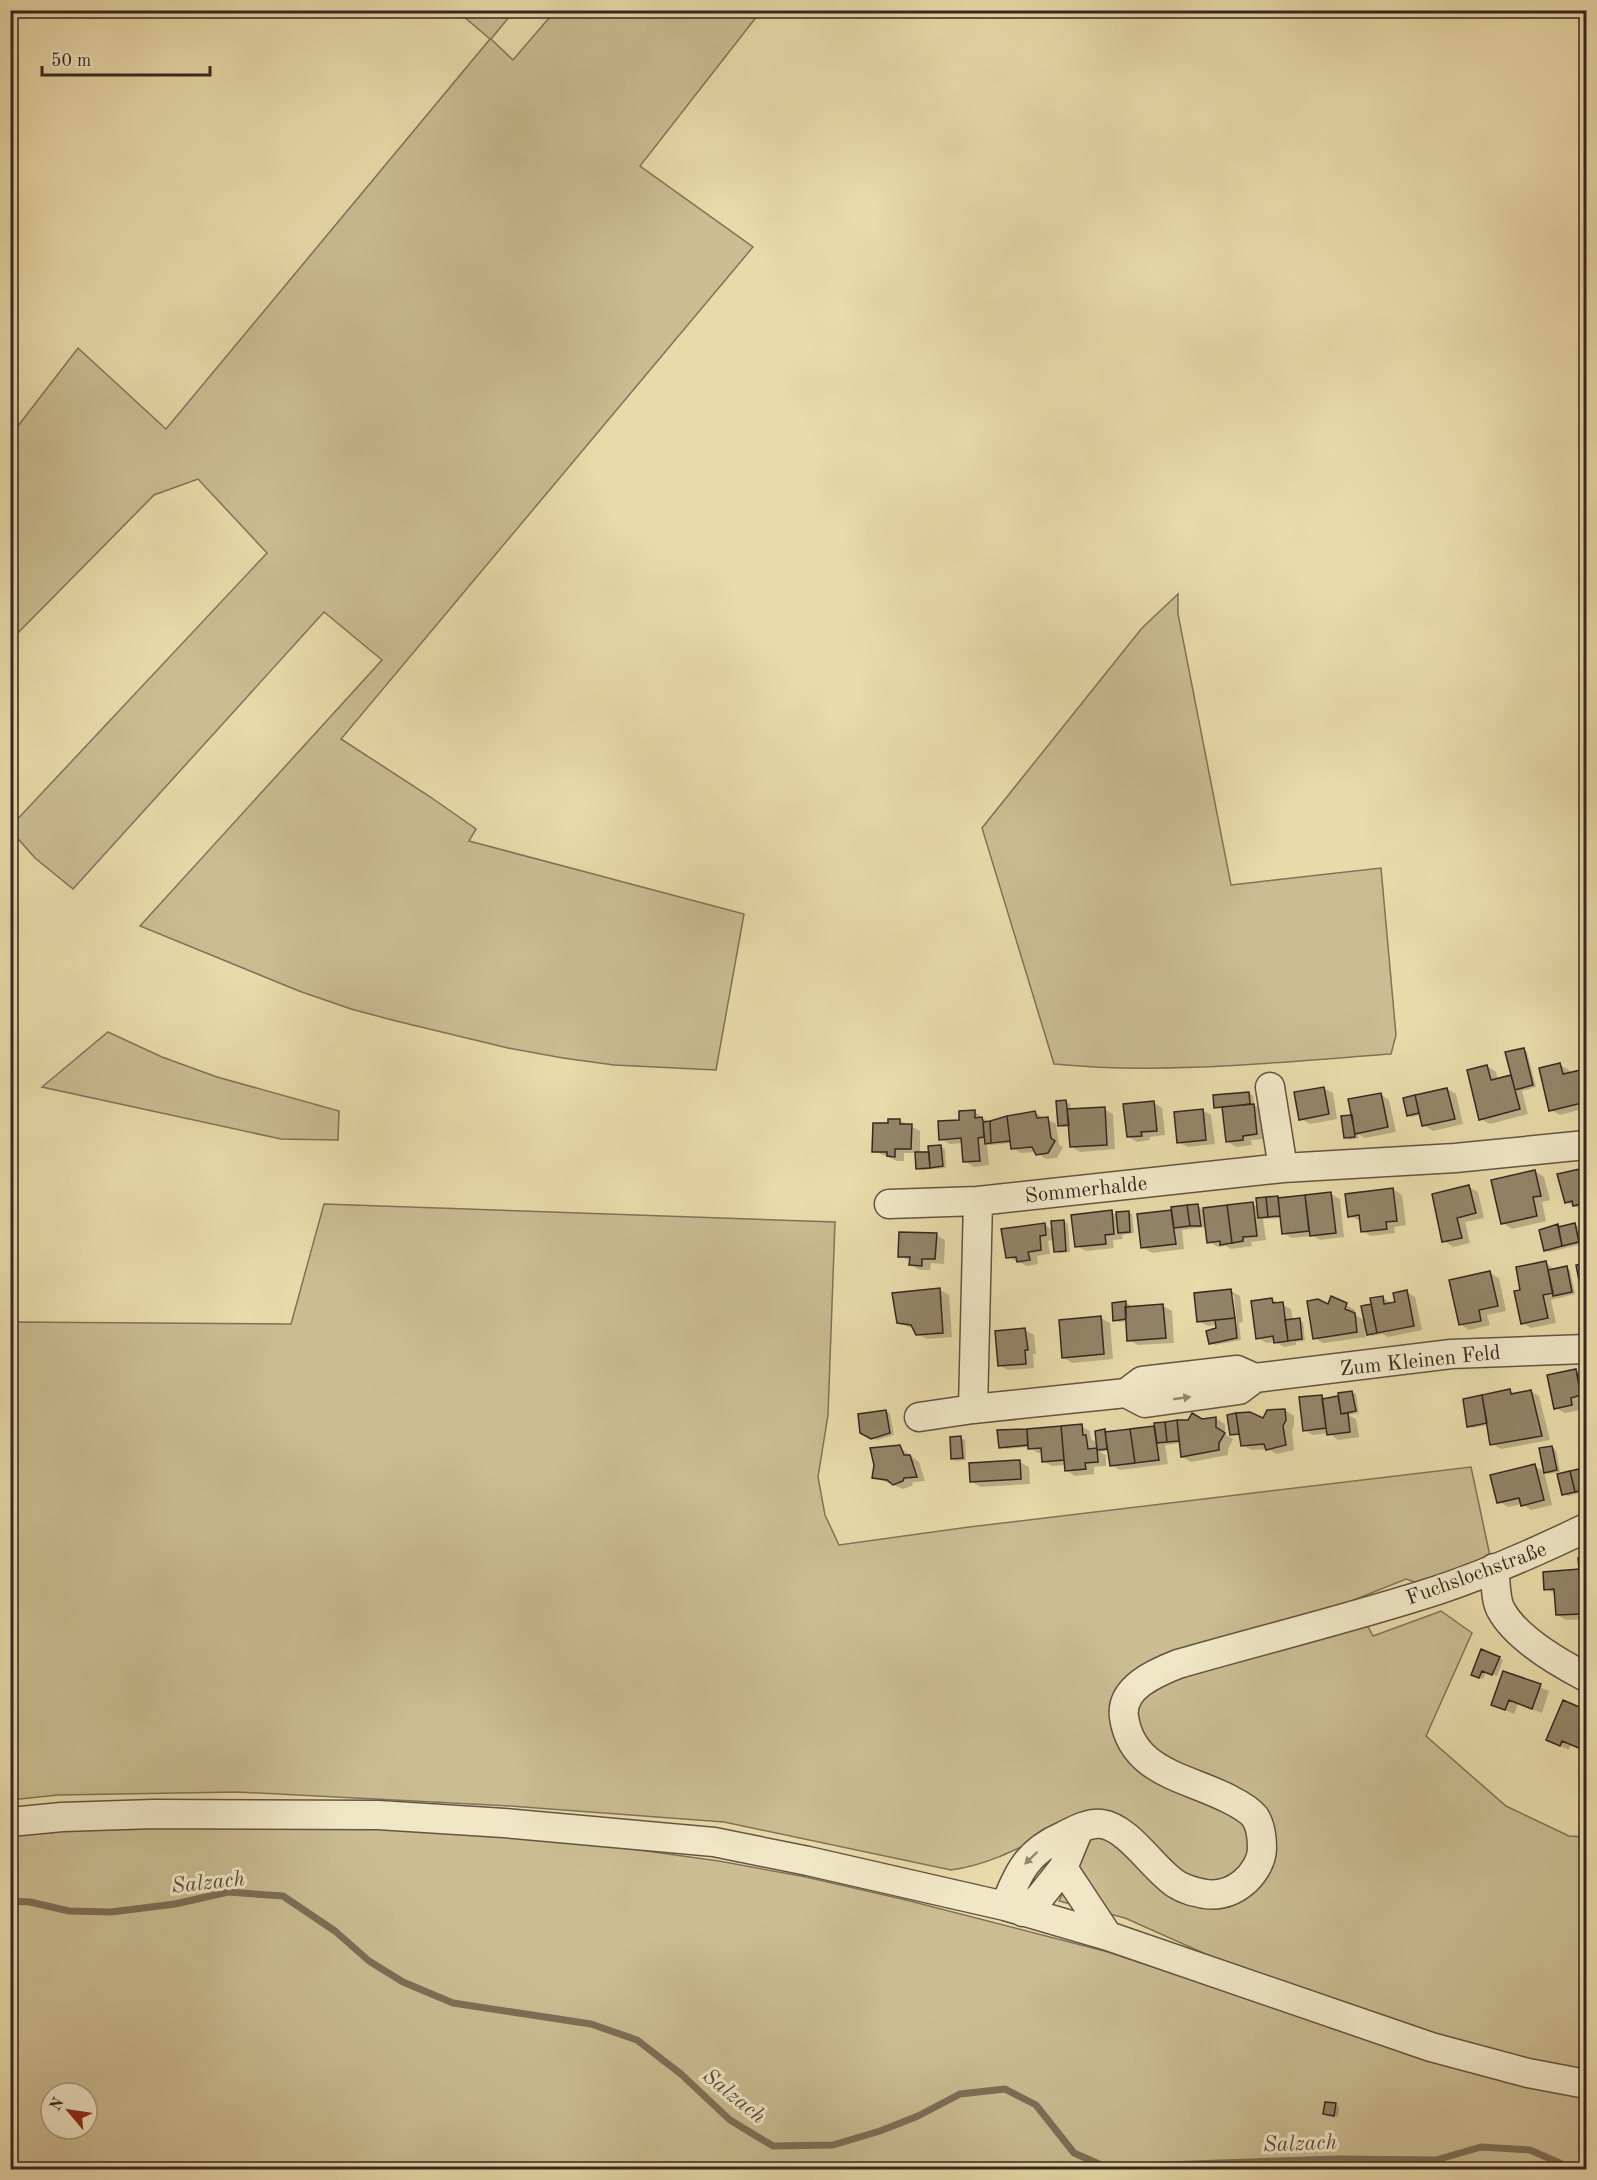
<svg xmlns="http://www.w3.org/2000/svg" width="1597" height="2180" viewBox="0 0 1597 2180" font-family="'Old Standard TT',serif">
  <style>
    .green { fill: #cbbc92; stroke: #80725a; stroke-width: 1.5; fill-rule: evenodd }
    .shadow { fill: #0003; fill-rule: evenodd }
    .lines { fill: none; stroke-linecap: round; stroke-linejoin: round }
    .stream { stroke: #7d6e57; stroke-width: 7 }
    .building { fill: #938468; stroke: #362721; stroke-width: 1.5 }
    .minor-casing { stroke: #635443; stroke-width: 31 }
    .minor { stroke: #f1e7c7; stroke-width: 28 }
    .oneway { fill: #948774 }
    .labels { text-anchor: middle; stroke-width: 6; stroke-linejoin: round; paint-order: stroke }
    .street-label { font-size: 21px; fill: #362721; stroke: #f1e7c7 }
    .water-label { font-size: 22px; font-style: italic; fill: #594a3c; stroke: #f1e7c7 }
  </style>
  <rect width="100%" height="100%" fill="#e9daa9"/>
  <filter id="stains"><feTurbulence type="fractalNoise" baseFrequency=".00333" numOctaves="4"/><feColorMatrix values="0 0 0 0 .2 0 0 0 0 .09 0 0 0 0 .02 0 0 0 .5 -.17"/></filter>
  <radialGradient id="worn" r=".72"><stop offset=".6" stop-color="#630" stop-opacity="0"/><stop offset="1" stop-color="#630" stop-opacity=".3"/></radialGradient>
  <!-- green -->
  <path class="green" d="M457,11H514L491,39L513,60L555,11H761L640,166L753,247L341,739L429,796L476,829L469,841L744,914L716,1070L614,1065L563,1058L508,1048L396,1021L351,1009L299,991L140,926L382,660L324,612L73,889L35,858L11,831V826L267,553L198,479L154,495L11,640V435L78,348L166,429L490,39Z
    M1178,594V614L1231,885L1381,868L1396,1035L1391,1054C1279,1062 1166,1075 1054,1064L982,828L1142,628Z
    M108,1032L162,1057L217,1077L339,1111L338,1140L281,1139L42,1087Z
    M324,1204L835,1222L828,1415L818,1477L825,1515L839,1545L969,1527L1471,1467L1490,1556L1438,1590L1406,1579L1354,1600L1373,1636L1441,1611L1472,1633L1426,1736L1506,1806L1569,1836L1586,1837V2169H11V1832L68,1828L377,1827L588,1843L719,1861L806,1877L906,1900L1108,1952L1217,1988L1363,2024L1125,1918L1059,1901L1079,1859L1045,1835C1014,1851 986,1865 951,1870L724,1822L510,1806L237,1792L58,1795L11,1800V1322L291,1324ZM51,2093H87V2129H51Z"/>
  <!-- shadow -->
  <path class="shadow" d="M1523,1049L1527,1052L1536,1087L1522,1091L1528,1114L1490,1124L1481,1119L1487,1066L1496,1072L1498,1080L1513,1076Z
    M1560,1065L1569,1070L1570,1074L1586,1071V1108L1560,1115L1551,1110Z
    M1323,1088L1333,1093L1337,1119L1310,1124L1301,1119Z
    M1447,1089L1456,1094L1463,1124L1433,1131L1424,1125L1421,1115L1412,1117L1408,1115L1404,1100Z
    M1249,1093L1253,1096L1254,1105L1263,1110L1266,1139L1251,1140L1252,1145L1236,1147L1227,1141L1224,1109L1215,1107Z
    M1380,1094L1389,1100L1396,1132L1365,1138L1358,1134L1359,1138L1349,1140L1345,1137L1353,1116Z
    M1066,1102L1070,1104L1071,1111L1104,1109L1113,1114L1115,1149L1080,1152L1071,1146L1070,1127H1063L1059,1125Z
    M1153,1102L1162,1108L1165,1135L1150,1137V1140L1137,1142L1128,1136Z
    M1202,1110L1211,1115L1215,1144L1188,1147L1178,1142Z
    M974,1111L988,1122L1035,1113L1056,1124L1059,1145L1063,1147L1057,1158L1046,1159L1036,1152L1021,1153L1012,1148V1143L990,1145L987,1144L989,1165L974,1167L965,1161L963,1143L950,1144L941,1139Z
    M899,1120L920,1131V1153H930L941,1147L945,1149L946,1168L922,1170L918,1168L917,1153H904V1161H897L874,1151L889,1125Z
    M1586,1169V1210L1584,1211L1566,1202L1559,1175Z
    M1535,1171L1544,1177L1550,1200L1542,1202L1546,1221L1512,1229L1503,1223Z
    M1469,1187L1478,1192L1484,1218L1465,1222L1470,1243L1453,1247L1444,1241Z
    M1393,1189L1402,1195L1406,1225L1394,1227L1395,1233L1371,1236L1362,1231L1361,1221L1349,1216Z
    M1331,1194L1340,1199L1344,1237L1320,1240L1313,1236L1292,1238L1283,1233L1282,1218L1263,1219L1266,1240L1251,1242L1252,1246L1231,1249L1226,1246L1218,1247L1209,1242L1207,1227L1182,1230L1184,1249L1152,1253L1143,1247L1139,1216L1173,1211L1198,1205L1202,1210L1253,1204L1258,1207L1277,1197L1281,1199Z
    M1111,1212L1118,1216L1128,1212L1132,1214L1134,1233L1122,1235L1123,1239L1113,1240L1114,1248L1086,1251L1077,1246Z
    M1064,1221L1068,1224L1070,1252L1059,1253L1055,1251L1054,1240L1048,1241L1050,1254L1037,1256L1038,1264L1027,1266L1007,1257L1044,1224L1053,1230Z
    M1575,1224L1579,1227L1583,1244L1549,1252L1545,1250L1558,1226L1560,1228Z
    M936,1235L945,1240L944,1264L931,1263L930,1270H920L911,1265V1261L899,1256Z
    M1546,1263L1555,1270L1566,1268L1570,1270L1575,1294L1551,1300L1556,1323L1531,1328L1522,1323V1291Z
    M1586,1264V1313L1577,1266Z
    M1490,1273L1499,1278L1506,1311L1487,1315L1490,1325L1469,1330L1460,1324Z
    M940,1290L949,1295L952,1337L927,1339L917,1334L915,1328L908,1327L899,1322Z
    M1231,1291L1240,1296L1243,1322L1239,1323L1241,1340L1215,1345L1211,1343L1218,1330L1217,1325L1208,1326L1198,1321ZM1231,1295H1234L1237,1325H1234Z
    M1406,1292L1415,1297L1422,1330L1388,1337L1383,1334L1372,1336L1365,1332L1366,1337L1323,1343L1314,1338L1328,1306L1346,1305L1355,1310L1354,1314L1365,1321L1371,1306L1374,1307L1382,1297L1392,1304L1397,1303Z
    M1272,1300L1291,1309L1293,1320H1299L1303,1322L1305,1341L1296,1342V1345L1284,1347L1275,1342L1267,1343L1258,1338Z
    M1126,1303L1130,1305V1308L1163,1306L1172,1311L1174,1343L1138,1345L1129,1340L1127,1321L1119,1322L1115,1320Z
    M1101,1318L1110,1323L1113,1359L1072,1363L1063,1357Z
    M1025,1330L1034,1335L1036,1354H1033L1034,1368L1008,1370L999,1365Z
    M1576,1370L1586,1375V1413L1584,1401L1579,1402L1581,1410L1565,1413L1556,1408Z
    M1510,1391L1515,1394L1530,1391L1539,1396L1550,1440L1501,1449L1492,1444L1489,1425L1472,1428L1469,1426Z
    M1352,1392L1356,1394L1359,1413L1348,1415L1356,1419L1359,1437L1338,1440L1329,1433L1313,1435L1304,1430L1321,1396L1327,1399L1338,1398L1340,1399Z
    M1285,1410L1294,1416V1425L1292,1431L1294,1450L1277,1454L1268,1449L1252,1450L1242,1445L1241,1436H1235L1245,1435V1432L1231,1434L1236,1415L1250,1413L1264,1420Z
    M886,1411L890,1414L894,1435L877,1440L862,1432Z
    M1216,1419L1225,1424V1434L1233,1439L1228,1449V1455L1191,1462L1182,1457L1181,1443L1165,1445L1168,1464L1120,1470L1111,1465L1109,1451L1100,1452L1106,1455V1466L1094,1467V1474L1075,1476L1066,1470V1465L1052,1466L1043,1461V1453H1038L1029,1447L1005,1449L1001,1447L1027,1430L1081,1426L1090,1431L1091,1439L1098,1443L1104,1431L1109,1433L1156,1427L1176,1422Z
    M961,1438L965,1440L966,1460L956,1461L952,1458Z
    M899,1447L919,1462L925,1481L913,1482L912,1486L903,1489L874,1477Z
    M1552,1447L1556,1450L1560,1472L1549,1474L1545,1472Z
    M1020,1462L1029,1467L1030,1484L981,1487L972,1482Z
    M1534,1466L1544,1471L1552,1505L1531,1510L1522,1504L1508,1507L1499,1502Z
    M1586,1469V1492L1568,1496L1564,1494L1559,1475Z
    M1586,1559V1619L1566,1620L1557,1615L1556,1594L1545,1589L1579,1571L1581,1572L1580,1560Z
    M1499,1658L1503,1660L1497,1676L1486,1672L1483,1679L1473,1675Z
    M1504,1673L1549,1691L1542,1713L1518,1704L1514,1714L1492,1704Z
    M1564,1702L1586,1712V1751L1571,1745L1569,1750L1548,1740Z
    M1335,2104L1339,2107L1338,2117L1325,2113Z"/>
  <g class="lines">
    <!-- stream -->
    <path class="stream" d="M10,1901L30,1902L69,1911L111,1912L175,1904L228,1892L283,1896L335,1931L369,1961L403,1982L453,2003L591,2024L637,2040L681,2074L730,2120L773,2146L833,2145L880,2131L918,2116L960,2094L1005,2089L1036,2105L1074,2153L1106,2167L1338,2159L1436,2160L1481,2147L1530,2150L1571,2168H1586"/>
  </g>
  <!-- building -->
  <path class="building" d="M1524,1048L1533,1085L1515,1090L1505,1052Z
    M1560,1063L1563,1074L1585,1069L1586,1102L1549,1111L1539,1068Z
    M1487,1065L1491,1080L1511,1075L1520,1109L1479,1120L1467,1070Z
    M1324,1087L1329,1114L1299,1120L1294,1092Z
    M1447,1088L1455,1119L1422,1126L1415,1095Z
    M1249,1092L1250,1104L1214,1108L1213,1095Z
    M1381,1093L1388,1127L1355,1134L1348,1099Z
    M1415,1095L1419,1113L1407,1116L1403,1098Z
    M1066,1100L1069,1125L1058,1126L1056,1101Z
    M1154,1101L1157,1131L1141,1132L1142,1136L1127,1137L1123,1104Z
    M1254,1104L1257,1134L1243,1136V1140L1226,1142L1222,1107Z
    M1105,1107L1107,1145L1070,1147L1067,1109Z
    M1203,1109L1206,1140L1177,1143L1174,1112Z
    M975,1110V1118L982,1117L983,1122L984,1137L978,1138L980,1161L963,1162L961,1138L939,1140L938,1121L959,1120V1111Z
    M1035,1111L1037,1118L1048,1117L1051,1138L1055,1141L1048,1153L1036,1155L1032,1147L1011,1149L1007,1116Z
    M1352,1115L1355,1137L1344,1138L1341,1116Z
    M1007,1116L1010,1141L991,1143L990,1121Z
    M888,1119H900V1124H912L911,1149H895V1157L887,1156V1152H872L873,1123H888Z
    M990,1121L991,1143L985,1144L983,1122Z
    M941,1145L943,1166L930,1168L928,1146Z
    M915,1152H929L930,1168L916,1169Z
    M1586,1167V1196L1580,1169Z
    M1580,1169L1586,1203L1573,1206L1572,1201L1565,1203L1557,1174Z
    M1535,1170L1541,1196L1533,1197L1537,1216L1501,1224L1491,1180Z
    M1469,1185L1476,1213L1457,1218L1462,1238L1442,1242L1432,1194Z
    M1393,1188L1397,1221L1386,1222L1387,1229L1361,1232L1359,1215L1348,1217L1345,1194Z
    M1331,1192L1336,1233L1310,1236L1305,1195Z
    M1305,1195L1309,1231L1282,1234L1278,1198Z
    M1278,1196L1280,1216L1268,1217L1266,1197Z
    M1266,1197L1268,1217L1258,1218L1256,1198Z
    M1253,1202L1257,1236L1243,1237V1241L1232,1243L1227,1205Z
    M1198,1204L1201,1226H1190L1187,1205Z
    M1187,1205L1190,1226L1174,1228L1171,1207Z
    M1227,1205L1232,1243L1220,1245V1241L1207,1243L1203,1208Z
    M1112,1210L1114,1234L1105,1235L1106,1244L1075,1247L1071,1215Z
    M1171,1210L1176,1244L1141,1248L1137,1214Z
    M1129,1211L1130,1232L1118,1233L1116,1212Z
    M1064,1220L1066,1251L1054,1252L1051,1221Z
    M1045,1223L1046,1235L1040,1236L1041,1250L1028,1252L1030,1260L1017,1262L1016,1257L1006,1258L1001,1229Z
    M1575,1223L1579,1242L1562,1246L1558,1227Z
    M1558,1224L1562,1246L1544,1251L1539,1230Z
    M899,1232L937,1233L935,1259H922V1266L909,1265L910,1257H898Z
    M1546,1261L1553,1293L1543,1295L1548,1318L1521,1324L1514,1291L1520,1290L1516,1267Z
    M1586,1263V1316L1576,1265Z
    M1567,1266L1572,1292L1553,1296L1548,1270Z
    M1490,1271L1498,1306L1479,1310L1481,1321L1459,1325L1449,1280Z
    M940,1288L943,1333L916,1335L911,1325L897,1323L892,1293Z
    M1231,1289L1235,1318L1197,1322L1194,1293Z
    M1407,1290L1414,1326L1377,1333L1370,1298L1383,1296L1384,1304L1395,1302L1393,1293Z
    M1331,1296L1347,1303L1345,1309L1355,1313L1357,1332L1313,1339L1307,1301L1318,1299L1328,1304Z
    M1272,1298L1273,1303L1283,1302L1288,1341L1274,1343L1273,1336L1256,1339L1251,1301Z
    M1126,1301V1319L1113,1321L1112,1303Z
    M1163,1304L1166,1338L1127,1341L1125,1307Z
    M1371,1304L1377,1333L1367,1335L1361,1306Z
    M1101,1316L1104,1354L1062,1358L1059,1320Z
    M1235,1318L1237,1338L1209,1344L1206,1331L1216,1328L1215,1320Z
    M1300,1318L1302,1339L1288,1341L1285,1320Z
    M1025,1328L1028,1350H1025L1026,1364L998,1366L995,1331Z
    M1576,1369L1581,1395L1571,1398L1572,1405L1554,1409L1547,1375Z
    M1586,1373V1414H1585L1577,1375Z
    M1510,1389L1511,1394L1531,1390L1542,1436L1490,1445L1482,1395Z
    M1352,1391L1356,1411L1341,1414L1338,1393Z
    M1322,1395L1326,1428L1303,1431L1299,1397Z
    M1482,1395L1487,1423L1467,1427L1463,1399Z
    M1338,1396L1341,1414L1348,1413L1350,1432L1327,1435L1322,1399Z
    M1285,1409L1286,1420L1283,1426L1286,1445L1266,1450L1264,1444L1241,1446L1236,1413L1250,1412L1263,1418L1267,1410Z
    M886,1410L890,1433L871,1439L860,1433L858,1414Z
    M1192,1413L1202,1419L1216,1417V1427L1225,1433L1219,1443V1450L1181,1457L1177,1420H1188Z
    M1236,1413L1239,1434L1230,1435L1227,1415Z
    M1177,1420L1179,1441L1167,1442L1165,1422Z
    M1165,1422L1167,1442L1157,1443L1154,1423Z
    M1082,1424L1083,1435H1086L1088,1449L1097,1448L1098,1462L1085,1463L1086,1469L1065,1471L1061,1426Z
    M1061,1426L1064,1460L1042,1462L1041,1448L1028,1449L1027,1429Z
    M1154,1426L1159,1460L1135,1463L1130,1429Z
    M1027,1429L1028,1445L999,1448L997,1430Z
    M1105,1429L1107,1449L1097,1450L1095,1431Z
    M1130,1429L1135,1463L1110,1466L1105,1432Z
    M961,1436L963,1458L951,1459L950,1437Z
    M900,1445L904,1455H910L917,1477L904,1478L903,1481L893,1485L887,1480L872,1478L874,1465L870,1448Z
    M1552,1446L1557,1470L1544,1473L1539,1448Z
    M1020,1460L1021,1479L970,1482L969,1463Z
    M1535,1464L1544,1500L1521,1506L1519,1498L1497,1503L1490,1475Z
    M1583,1468L1586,1489L1575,1492L1570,1471Z
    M1570,1471L1575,1492L1562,1495L1557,1474Z
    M1578,1558H1586V1579L1580,1580Z
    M1579,1569L1582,1614L1556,1615L1554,1589L1544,1590L1543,1572Z
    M1481,1649L1500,1657L1492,1675L1482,1671L1479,1678L1471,1675Z
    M1503,1671L1541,1684L1532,1709L1509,1700L1505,1710L1491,1705Z
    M1563,1700L1586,1710L1584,1717L1586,1718V1734L1581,1749L1562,1741L1560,1746L1546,1740Z
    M1325,2102L1336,2103L1334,2116L1323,2114Z"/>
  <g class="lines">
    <!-- minor casing -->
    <g class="minor-casing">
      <path id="minor" d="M1270,1087L1283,1168
        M889,1204L978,1201L1283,1168L1455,1158L1586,1145
        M1126,1393L1145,1403L1239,1390L1255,1378L1451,1354L1586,1349
        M973,1409L978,1201
        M919,1417L973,1409L1126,1393L1142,1381L1237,1370L1255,1378
        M1494,1568C1496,1580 1495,1600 1501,1610C1516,1638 1559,1663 1586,1677
        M10,1822L62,1817L154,1814L378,1815L504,1823L714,1842L808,1861L1005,1906L1108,1936L1431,2047L1528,2073L1586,2084
        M1079,1829L1063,1868L1108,1936
        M1005,1906C1018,1872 1028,1851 1063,1836C1075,1830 1089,1822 1102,1824C1129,1828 1153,1869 1176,1884C1185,1890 1195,1892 1205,1894C1220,1896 1232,1892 1243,1883C1253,1875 1262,1861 1262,1848C1262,1838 1261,1826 1255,1817C1249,1809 1237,1803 1229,1799C1187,1777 1132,1773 1124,1717C1120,1688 1155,1673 1178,1664C1264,1639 1352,1618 1438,1590C1489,1573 1538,1551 1586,1528
        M1023,1912L1040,1897L1063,1868"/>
    </g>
    <!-- minor -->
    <use href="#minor" class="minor"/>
  </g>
  <!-- one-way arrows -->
  <defs><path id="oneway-solid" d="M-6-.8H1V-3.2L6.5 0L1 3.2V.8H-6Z" transform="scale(1.5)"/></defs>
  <g class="oneway">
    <use href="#oneway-solid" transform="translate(1182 1398) rotate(-8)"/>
    <use href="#oneway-solid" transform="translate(1031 1858) rotate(136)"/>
  </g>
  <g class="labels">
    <!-- street labels -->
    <g class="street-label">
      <text transform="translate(1086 1189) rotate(-6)" y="7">Sommerhalde</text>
      <text transform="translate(1420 1360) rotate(-6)" y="7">Zum Kleinen Feld</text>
      <text transform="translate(1476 1573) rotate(-20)" y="7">Fuchslochstraße</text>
    </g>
    <!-- water labels -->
    <g class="water-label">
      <text transform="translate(208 1881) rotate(-6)" y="8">Salzach</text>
      <text transform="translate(735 2095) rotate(39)" y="8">Salzach</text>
      <text transform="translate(1300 2142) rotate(-2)" y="8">Salzach</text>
    </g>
  </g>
  <!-- margin -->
  <rect width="1597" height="2180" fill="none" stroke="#e9daa9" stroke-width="36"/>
  <rect x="12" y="12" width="1573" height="2156" fill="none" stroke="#362721" stroke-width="3"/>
  <rect x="18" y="18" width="1561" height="2144" fill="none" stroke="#362721" stroke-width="1.5"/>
  <!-- north arrow -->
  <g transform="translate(69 2111) rotate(299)"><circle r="28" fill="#f1e7c7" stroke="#a69a85" stroke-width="1.5"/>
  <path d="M0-4.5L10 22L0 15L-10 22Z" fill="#8f2418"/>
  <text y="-9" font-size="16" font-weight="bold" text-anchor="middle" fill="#362721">N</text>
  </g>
  <!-- scale -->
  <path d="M42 66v9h168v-9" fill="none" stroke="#362721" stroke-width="3"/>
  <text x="51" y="66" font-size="18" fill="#362721" stroke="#f1e7c7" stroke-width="4.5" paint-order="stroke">50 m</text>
  <rect width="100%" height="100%" filter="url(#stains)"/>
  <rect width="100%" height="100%" fill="url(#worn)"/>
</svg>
